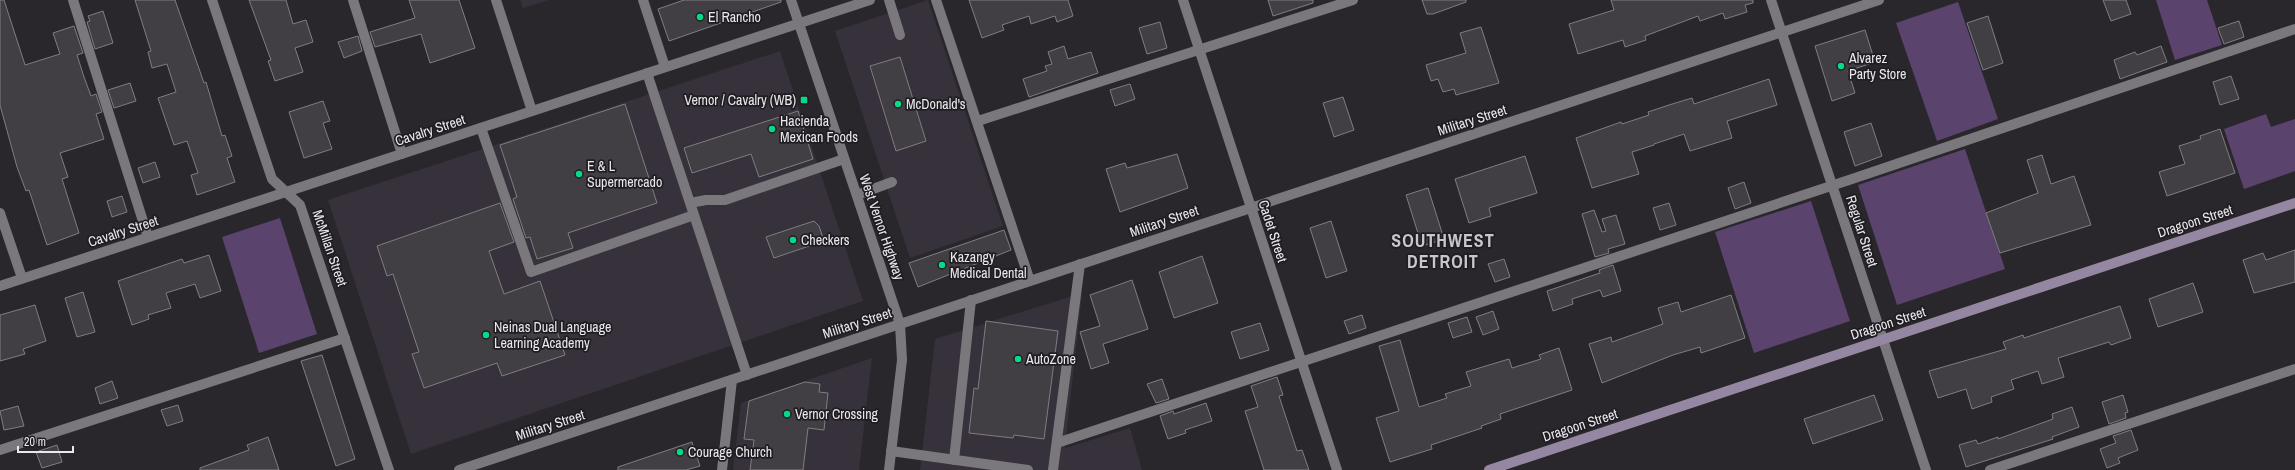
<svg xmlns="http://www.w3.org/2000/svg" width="2295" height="470" viewBox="0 0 2295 470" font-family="'Archivo Narrow',sans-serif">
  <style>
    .built { fill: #36313b }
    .green { fill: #5a436c }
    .building { fill: #423f44; stroke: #807d82 }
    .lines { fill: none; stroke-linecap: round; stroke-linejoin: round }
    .service { stroke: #7a787d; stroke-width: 10 }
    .minor { stroke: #7a787d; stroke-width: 10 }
    .tertiary { stroke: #7a787d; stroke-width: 10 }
    .secondary { stroke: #9586a2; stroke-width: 10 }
    .poi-dot { fill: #07d98b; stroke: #201d22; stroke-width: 1.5 }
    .labels { text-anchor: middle; stroke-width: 3.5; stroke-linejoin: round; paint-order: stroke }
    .poi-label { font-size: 14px; fill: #e9e8eb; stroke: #201d22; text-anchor: start }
    .street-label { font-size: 14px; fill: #e9e8eb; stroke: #201d22 }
    .district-label { font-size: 18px; font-weight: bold; letter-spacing: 1px; fill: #c8c5cb; stroke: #201d22 }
  </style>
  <rect width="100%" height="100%" fill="#29272c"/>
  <!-- built -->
  <path class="built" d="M520,0H549L523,8Z
    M928,0L1003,226L910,258L835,31Z
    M780,51L863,301L411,454L328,200Z
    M1082,293L1065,448L1130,428L1142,470H920L935,339Z
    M872,358L859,470H733L741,403Z"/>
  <!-- green -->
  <path class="green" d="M2156,0H2207L2222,45L2175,60Z
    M1958,2L1998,119L1937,141L1896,23Z
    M2266,114L2271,127L2295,119V171L2244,189L2224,129Z
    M1965,149L2005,269L1897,305L1858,185Z
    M1811,201L1850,321L1754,353L1715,232Z
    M280,218L317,334L259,353L222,237Z"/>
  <!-- building -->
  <path class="building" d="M0,0H4L25,65L60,54L53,33L74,26L83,53L77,55L84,77L91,96L96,94L102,112L96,114L104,139L60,153L68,177L62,179L79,233L47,245L29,190L26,191L17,167L0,105Z
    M135,0H175L204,83L206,82L222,136L225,135L232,156L227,158L235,182L197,195L191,175L198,173L187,141L174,145L158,98L176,92L167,64L152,68L148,52L151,51Z
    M249,0H286L293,24L306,20L313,42L295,48L303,72L275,81L268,61L271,60Z
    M409,0H459L475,48L430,63L421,34L375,47L370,32L415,18Z
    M684,0H781V2L669,41L658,9Z
    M969,0H1068L1073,16L1057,22L1055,16L1031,24L1029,16L1002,25L1004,30L982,38Z
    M1268,0H1313V3L1273,16Z
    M1422,0H1466V2L1433,14H1427Z
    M1611,0H1753V3L1745,5L1747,12L1725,19L1723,13L1700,21L1698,16L1645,36L1646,40L1625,47L1623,40L1578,54L1569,24L1614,10Z
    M2103,0H2126L2131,14L2111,21Z
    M103,11L113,43L95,49L87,22L90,21L88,16Z
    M1988,16L2003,63L1983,70L1967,23Z
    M2239,21L2244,37L2224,44L2218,28Z
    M1160,22L1167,48L1147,54L1139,28Z
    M1481,27L1499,83L1456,95L1454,89L1443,92L1438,79L1431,81L1426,65L1466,53L1460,33Z
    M1865,30L1875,62L1848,71L1855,93L1832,101L1815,46Z
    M358,36L362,51L344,58L338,42Z
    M1064,46L1068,59L1091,52L1098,73L1029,97L1023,79L1047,71L1045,66L1052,64L1048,52Z
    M2161,46L2167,62L2120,79L2114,60L2135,52L2137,55Z
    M900,57L926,141L896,151L870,66Z
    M2231,76L2239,99L2220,105L2213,82Z
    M1769,79L1777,105L1727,121L1732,138L1690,151L1684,134L1654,144V145L1632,152L1639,174L1592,188L1576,138L1621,122L1622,124L1649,115L1648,112L1669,105L1692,98L1694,104Z
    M130,83L136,101L114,108L108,90Z
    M1130,84L1135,99L1115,106L1110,90Z
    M1343,97L1354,130L1334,137L1323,103Z
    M323,101L330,121L323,123L332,149L304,158L289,112Z
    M625,104L657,203L568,233L573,248L537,259L530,237L526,238L513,199L517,197L500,145Z
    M798,111L813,159L759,177L751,154L692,173L684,148Z
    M1871,123L1882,156L1855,166L1844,132Z
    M2220,129L2235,173L2167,196L2159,172L2185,164L2179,146L2201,139L2200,136Z
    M1177,154L1188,188L1120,212L1106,169L1125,163L1127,168Z
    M2042,155L2051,184L2074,176L2091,225L2000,253L1986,213L2038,193L2027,160Z
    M1525,156L1537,193L1489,208L1491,216L1469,223L1455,179Z
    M155,162L160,177L143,183L138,168Z
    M1744,182L1751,203L1735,209L1728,188Z
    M1428,188L1444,239L1422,246L1406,195Z
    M122,196L127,212L112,217L107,201Z
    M500,203L514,242L489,251L504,294L540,281L565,355L502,376L497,363L424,388L412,354L419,352L393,274L387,276L377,246Z
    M1669,203L1676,225L1660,230L1653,208Z
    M1594,210L1602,232L1606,231L1602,219L1616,215L1625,244L1608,249L1609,253L1595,257L1582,214Z
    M814,221L819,226L824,241L774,258L766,237Z
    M1331,221L1347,271L1326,278L1310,228Z
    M1004,230L1011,250L918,287L909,263Z
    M2295,250V282L2254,293L2243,260L2263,253L2266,260Z
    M209,255L221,291L200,298L195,284L166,293L171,308L148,315L149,319L132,325L118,281L182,259L184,263Z
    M1202,256L1218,303L1174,318L1159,272Z
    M1504,259L1510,277L1495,282L1488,264Z
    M1613,265L1621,291L1603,297L1600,290L1572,299L1573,304L1553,311L1547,291L1600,273L1599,270Z
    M1132,280L1148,329L1103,344L1109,363L1091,369L1080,332L1100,326L1090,295Z
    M2193,283L2203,312L2158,327L2149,299Z
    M83,292L95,332L77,337L65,298Z
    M1731,295L1745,338L1701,353L1700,347L1673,355L1602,383L1589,344L1611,337L1612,342L1663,324L1658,308L1678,302L1681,312Z
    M35,305L46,341L23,349L25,354L0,361V315Z
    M2120,306L2131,338L2111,345L2109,342L2058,358L2064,377L2042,384L2038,371L2011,380L2014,389L1991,397L1992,402L1972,409L1966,389L1938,398L1929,371L2006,349L2003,342L2023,335L2024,338Z
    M1493,311L1499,329L1483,335L1476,317Z
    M1362,315L1366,328L1349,334L1344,321Z
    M1467,317L1472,332L1453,338L1448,323Z
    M986,321L1058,331L1044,439L1014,435L1013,438L969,433L974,388L978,389Z
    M1260,323L1269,350L1240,359L1231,332Z
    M1400,340L1419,407L1447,398L1445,394L1471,386L1466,372L1509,359L1512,368L1541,359L1539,355L1559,348L1572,390L1500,414L1501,419L1481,426L1482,428L1431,445L1432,449L1390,462L1376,418L1399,411L1379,346Z
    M322,355L355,459L336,466L301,361Z
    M1277,377L1283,395L1279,396L1297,451L1302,450L1309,470H1264L1245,411L1258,407L1251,386Z
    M1162,379L1169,399L1156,403L1147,384Z
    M112,381L118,398L100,404L95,388Z
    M805,382L820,384L819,392L828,393L824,430L808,428L803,470H750L754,440L744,439L749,401Z
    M1874,395L1883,420L1813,444L1804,419Z
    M2123,395L2128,412L2125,413L2126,418L2109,424L2102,402Z
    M1206,403L1212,421L1185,430L1186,433L1168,439L1160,416L1173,411L1174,414Z
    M178,405L183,421L167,426L161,410Z
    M18,406L24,426L4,430L0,411Z
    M2072,407L2079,427L2052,437L2053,439L1966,467L1959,445L1976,440L1978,444L1998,437V439L2053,419L2052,414Z
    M2131,430L2138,450L2118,458L2120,463L2107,468L2100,449L2116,443L2113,436Z
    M268,437L279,470H200V468L249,450L247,445Z
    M692,442L700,466L686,470H618V467Z
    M57,445L62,462L42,468L36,452Z"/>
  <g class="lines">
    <!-- service -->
    <path class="service" d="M73,0L148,237
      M353,0L402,154
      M643,0L665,67
      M889,0L900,35
      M936,0L1030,281
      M647,73L747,375
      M978,121L1353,0
      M481,128L531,272L694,215
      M857,195L892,182
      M690,203L706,200H725L844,159
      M1057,443L1855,178L2295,29
      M0,450L345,338
      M891,451L1028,470
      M954,460L971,300
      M722,470L732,380
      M1053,470L1080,264
      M1990,470L2295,369"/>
    <!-- minor -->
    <path class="minor" d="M212,0L272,179L300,205L389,470
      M496,0L532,111
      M1183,0L1337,470
      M1771,0L1926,470
      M0,213L22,278
      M0,286L870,0
      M459,470L1879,0"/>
    <!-- tertiary -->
    <path class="tertiary" d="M791,0L900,324L902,360L889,470"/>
    <!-- secondary -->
    <path class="secondary" d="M1489,470L2295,203"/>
  </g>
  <!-- markers -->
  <g class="poi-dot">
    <circle cx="700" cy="17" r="4"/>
    <circle cx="1841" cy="66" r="4"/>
    <rect x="800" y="96" width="8" height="8" rx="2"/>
    <circle cx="898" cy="104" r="4"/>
    <circle cx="772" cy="129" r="4"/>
    <circle cx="579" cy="174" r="4"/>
    <circle cx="793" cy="240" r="4"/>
    <circle cx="942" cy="265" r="4"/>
    <circle cx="486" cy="335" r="4"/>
    <circle cx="1018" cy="359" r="4"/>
    <circle cx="787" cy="414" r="4"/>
    <circle cx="680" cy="452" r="4"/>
  </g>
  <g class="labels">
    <!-- poi labels -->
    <g class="poi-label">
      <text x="708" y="22">El Rancho</text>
      <text x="1849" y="63">Alvarez<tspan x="1849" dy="16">Party Store</tspan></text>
      <text x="796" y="105" text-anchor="end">Vernor / Cavalry (WB)</text>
      <text x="906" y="109">McDonald's</text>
      <text x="780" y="126">Hacienda<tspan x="780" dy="16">Mexican Foods</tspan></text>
      <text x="587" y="171">E &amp; L<tspan x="587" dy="16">Supermercado</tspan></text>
      <text x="801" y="245">Checkers</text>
      <text x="950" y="262">Kazangy<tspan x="950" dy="16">Medical Dental</tspan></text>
      <text x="494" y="332">Neinas Dual Language<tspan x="494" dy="16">Learning Academy</tspan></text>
      <text x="1026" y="364">AutoZone</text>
      <text x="795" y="419">Vernor Crossing</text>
      <text x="688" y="457">Courage Church</text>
    </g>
    <!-- street labels -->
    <g class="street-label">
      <text transform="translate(1472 120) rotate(-18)" y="5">Military Street</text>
      <text transform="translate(430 130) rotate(-18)" y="5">Cavalry Street</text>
      <text transform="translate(1164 221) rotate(-19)" y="5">Military Street</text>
      <text transform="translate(2195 221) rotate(-18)" y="5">Dragoon Street</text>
      <text transform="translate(882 227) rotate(71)" y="5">West Vernor Highway</text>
      <text transform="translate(123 231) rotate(-18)" y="5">Cavalry Street</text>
      <text transform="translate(1273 231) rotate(72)" y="5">Cadet Street</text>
      <text transform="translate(1862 231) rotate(72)" y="5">Regular Street</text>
      <text transform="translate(330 248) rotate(71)" y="5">McMillan Street</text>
      <text transform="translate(857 323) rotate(-18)" y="5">Military Street</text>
      <text transform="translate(1888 323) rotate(-18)" y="5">Dragoon Street</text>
      <text transform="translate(550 425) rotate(-18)" y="5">Military Street</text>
      <text transform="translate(1580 425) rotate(-18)" y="5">Dragoon Street</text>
    </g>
    <!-- district labels -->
    <g class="district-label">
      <text x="1443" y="247">SOUTHWEST<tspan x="1443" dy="21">DETROIT</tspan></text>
    </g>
  </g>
  <!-- scale -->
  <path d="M18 446v6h55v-6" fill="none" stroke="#e9e8eb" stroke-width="2"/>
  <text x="24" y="446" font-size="12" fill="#e9e8eb" stroke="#201d22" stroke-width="3" paint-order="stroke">20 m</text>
</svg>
